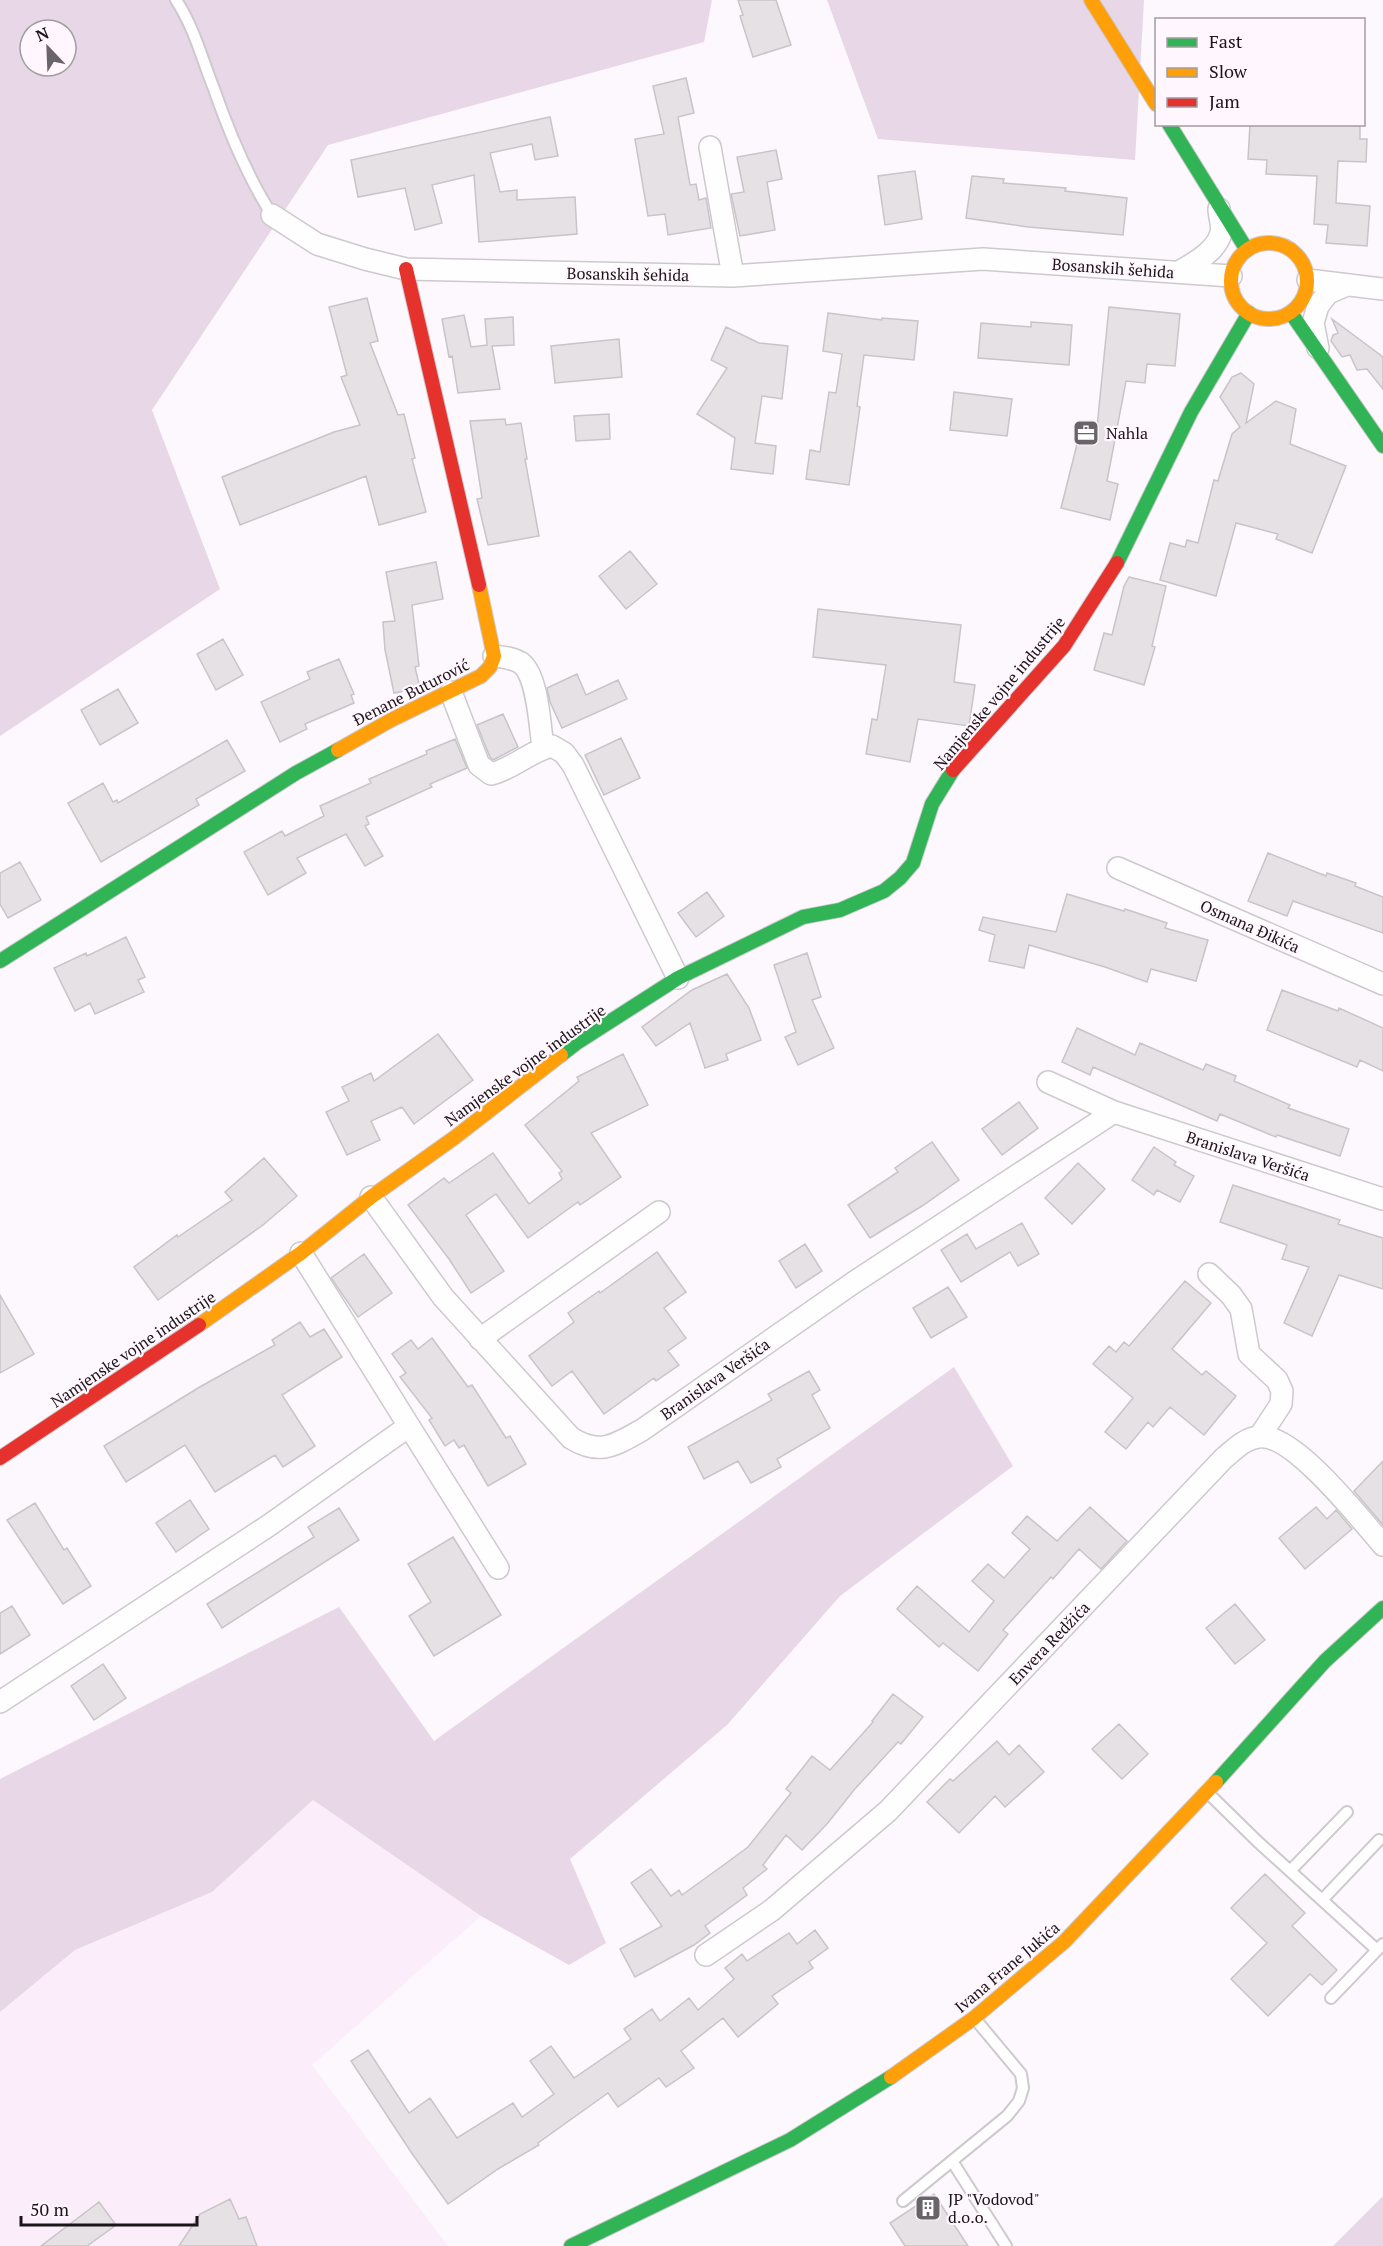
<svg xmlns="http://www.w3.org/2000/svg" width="1383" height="2246" viewBox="0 0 1383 2246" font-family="'PT Serif',serif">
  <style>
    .built { fill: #fbeefa }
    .green { fill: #e8d7e6; fill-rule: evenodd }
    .building { fill: #e6e1e5; stroke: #c8c4c8; stroke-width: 1.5 }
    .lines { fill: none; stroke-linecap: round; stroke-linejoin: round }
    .lane-casing { stroke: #cdc9cd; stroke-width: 14 }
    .street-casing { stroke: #cdc9cd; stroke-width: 24 }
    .fast-casing { stroke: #cdc9cd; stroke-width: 16 }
    .slow-casing { stroke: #cdc9cd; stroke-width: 16 }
    .jam-casing { stroke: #cdc9cd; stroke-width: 16 }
    .lane { stroke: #fffeff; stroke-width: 10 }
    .street { stroke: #fffeff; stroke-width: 21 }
    .fast { stroke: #30b455; stroke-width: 14 }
    .slow { stroke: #ff9f0a; stroke-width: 14 }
    .jam { stroke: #e5322d; stroke-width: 14 }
    .labels { text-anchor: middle; stroke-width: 4.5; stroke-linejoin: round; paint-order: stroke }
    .street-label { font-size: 16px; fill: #1a1519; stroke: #fff6fe }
    .poi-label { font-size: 16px; fill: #1a1519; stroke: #fff6fe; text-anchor: start }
  </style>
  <rect width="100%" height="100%" fill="#fdf8fd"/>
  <!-- built -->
  <path class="built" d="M313,1800L481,1916L312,2065L448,2246H0V2012L75,1950L212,1892Z"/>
  <!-- green -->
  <path class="green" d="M0,0H712L704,42L328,145L152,410L220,589L0,736ZM30,30H66V66H30Z
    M827,0H1144L1135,160L878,139Z
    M954,1367L1013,1466L840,1596L727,1725L570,1859L606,1943L569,1965L481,1916L313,1800L212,1892L75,1950L0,2012V1779L339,1607L434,1741Z
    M1383,2196V2246H1333Z"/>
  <!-- building -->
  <path class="building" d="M738,0H776L791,45L753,57L740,16L743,15Z
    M686,78L694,113L678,117L690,185L696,184L699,200L706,198L711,228L668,235L665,214L648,216L635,139L664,134L653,86Z
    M550,117L558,156L535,160L532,144L490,153L500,192L517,190V200L575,197L577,234L479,242L474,175L432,185L442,223L415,230L405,188L358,197L351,160Z
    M1250,124H1360V139H1367L1366,162L1338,161L1336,203L1370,206L1367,246L1326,243L1328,225L1314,224L1317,176L1266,174L1267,160L1248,159Z
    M776,150L782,179L767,182L775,230L740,236L731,194L744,192L737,157Z
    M915,171L922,219L885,225L878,176Z
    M972,176L1004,179L1003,183L1066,188L1065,191L1127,198L1123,235L1028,227L966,218Z
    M367,298L378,341L370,343L398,415L404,414L415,458L412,459L426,512L379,525L366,476L240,525L222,477L334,432L360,425L341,377L347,375L329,307Z
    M1109,307L1180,314L1175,366L1147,364L1145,383L1126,381L1107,481L1118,484L1110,520L1061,508L1079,436L1096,437Z
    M828,313L882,320V318L918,321L914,360L864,355L857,406L860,407L849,485L806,479L810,450L820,452L829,392L836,393L842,354L823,351Z
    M464,315L471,347L487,345L485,319L513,317L514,345L492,346L500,389L458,393L452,356L449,357L442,319Z
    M1332,319L1383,357V389L1367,369L1357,370L1350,355L1342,357L1331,341L1333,335L1338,333Z
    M1031,322L1072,325L1069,365L978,358L981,323L1031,327Z
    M726,327L759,343L788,346L782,399L762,396L755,443L776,446L773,474L731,469L735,438L697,414L727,368L711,360Z
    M619,339L622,377L555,383L551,346Z
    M1241,373L1254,384L1246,423L1276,401L1296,409L1290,444L1346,466L1312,553L1276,539L1278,534L1236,523L1216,596L1160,580L1170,543L1185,547L1187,540L1198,543L1214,480L1218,481L1232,434L1240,427L1220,397L1232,377Z
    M954,392L1012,399L1007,436L950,430Z
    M609,414L610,439L576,441L574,416Z
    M505,419L506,425L521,423L527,459H525L539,536L488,545L477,499L482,498L470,421Z
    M630,551L657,584L626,609L599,576Z
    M436,562L443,599L412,605L419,666L415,667L420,688L394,693L385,650L383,622L395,621L386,572Z
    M1129,577L1166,586L1152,646L1155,647L1144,685L1094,670L1104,633L1112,635L1124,586Z
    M818,609L961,625L954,682L975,685L969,726L918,719L910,762L866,754L872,719L877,720L886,665L813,657Z
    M223,639L243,675L216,690L197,654Z
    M339,659L354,694L351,695L354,703L305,724L307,729L280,742L261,702L310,679L307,672Z
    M577,674L586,695L618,680L627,699L562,728L550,702L547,688Z
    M118,689L138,723L100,745L81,710Z
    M503,714L518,747L493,760L490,757L477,725Z
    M621,738L640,778L604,795L585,755Z
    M455,739L467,768L430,784L432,787L366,817L369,824L365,826L383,856L365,866L346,834L297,858L306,873L268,895L244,852L282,831L285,836L324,816L320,806L371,783L369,779L427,754L426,751Z
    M227,740L245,771L196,799L199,805L101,862L68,803L103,783L113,802L117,800L118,803Z
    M1268,853L1326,876L1327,873L1356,883L1355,886L1383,897V933L1293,901L1287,916L1248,901Z
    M20,862L41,900L8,918L0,904V873Z
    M707,892L724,916L696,937L678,913Z
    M1067,894L1124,911L1125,909L1167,923L1165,928L1208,940L1196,981L1151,969L1147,982L1105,967L1029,945L1024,968L989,961L995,935L979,930L983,917L1056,932Z
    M126,937L145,977L138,980L144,992L95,1014L90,1003L75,1011L54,968L86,953L87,956Z
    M807,953L821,997L812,1000L834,1048L798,1065L785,1037L796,1032L774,965Z
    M727,974L749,1008L761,1040L726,1054L728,1060L705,1068L690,1023L656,1046L642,1027L692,990Z
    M1282,990L1338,1011L1339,1008L1383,1028V1071L1360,1060L1357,1067L1267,1030Z
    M1077,1028L1135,1055L1140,1043L1203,1070L1206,1064L1236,1076L1234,1081L1290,1105L1288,1108L1349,1129L1340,1156L1277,1135L1276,1137L1220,1114L1217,1121L1093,1067L1090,1075L1062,1062Z
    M438,1034L473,1080L414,1124L402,1107L371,1121L380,1140L347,1155L326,1112L349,1101L342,1087L371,1073L374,1081Z
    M623,1054L648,1105L591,1133L621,1177L580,1205L578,1202L528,1238L496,1194L466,1215L504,1271L471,1293L449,1259L408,1205L444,1178L449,1183L493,1153L529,1204L562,1179L559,1173L562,1171L525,1125L579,1081L577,1077Z
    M1019,1102L1038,1128L1002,1155L982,1129Z
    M932,1142L959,1180L922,1206L870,1238L848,1205L898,1172L895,1168Z
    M1154,1147L1176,1162L1174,1165L1194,1176L1180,1202L1157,1190L1154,1195L1132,1180Z
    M264,1158L297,1196L263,1225L158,1300L134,1267L177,1235L178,1237L232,1200L225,1192Z
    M1078,1163L1105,1189L1072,1224L1045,1198Z
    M1233,1185L1340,1220L1338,1224L1383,1238V1289L1339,1275L1312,1336L1284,1323L1309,1267L1282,1259L1287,1245L1220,1222Z
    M1022,1223L1039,1254L1018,1266L1010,1252L961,1282L941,1250L967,1234L976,1249Z
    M805,1244L822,1271L796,1288L779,1261Z
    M657,1252L686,1292L664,1308L686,1338L668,1351L679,1365L656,1381L654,1378L604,1414L572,1371L552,1386L529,1356L574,1322L568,1313L599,1291L600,1293Z
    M364,1254L392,1293L358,1317L331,1278Z
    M1185,1281L1211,1303L1172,1349L1202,1375L1206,1371L1236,1396L1204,1435L1170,1407L1153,1427L1148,1422L1126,1449L1105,1432L1133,1398L1093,1364L1109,1346L1116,1352L1124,1342L1129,1346Z
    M948,1287L967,1317L931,1338L913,1308Z
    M0,1295L34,1354L0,1373Z
    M300,1322L310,1337L324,1329L342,1357L282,1395L315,1446L283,1467L275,1455L215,1492L185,1445L126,1482L104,1446L198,1388L275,1345L272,1340Z
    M432,1338L468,1387L472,1385L506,1438L510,1436L526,1464L488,1486L464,1445L459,1448L454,1440L445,1446L429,1420L432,1418L400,1377L406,1373L392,1354L411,1340L418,1349Z
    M809,1371L820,1390L812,1395L830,1428L777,1459L781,1467L751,1483L738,1461L704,1479L688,1447L772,1400L768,1394Z
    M1383,1461V1525L1354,1491Z
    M190,1500L209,1529L176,1552L156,1523Z
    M35,1503L64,1550L67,1548L91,1586L63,1604L7,1520Z
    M1090,1507L1127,1541L1101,1569L1079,1549L1053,1579L1051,1577L1003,1630L1008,1634L978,1671L943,1643L939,1647L897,1609L917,1586L969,1632L994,1601L972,1581L988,1564L1004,1578L1030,1549L1012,1533L1027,1516L1057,1541Z
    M1316,1507L1327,1519L1336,1510L1352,1529L1305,1569L1279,1538Z
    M339,1508L359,1540L222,1628L207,1604L314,1537L308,1527Z
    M453,1537L501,1615L434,1656L409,1616L431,1602L408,1564Z
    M1235,1604L1265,1640L1235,1664L1206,1628Z
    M12,1606L30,1635L0,1654V1613Z
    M103,1664L126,1698L94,1720L71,1686Z
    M893,1694L923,1717L901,1744L898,1742L854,1790L827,1824L802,1850L786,1835L763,1865L767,1869L743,1888L747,1895L705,1926L710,1933L694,1945L635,1977L620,1949L662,1926L631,1883L651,1869L671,1896L679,1890L682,1895L725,1864L748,1847L791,1793L786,1789L812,1756L830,1770L873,1722L872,1721Z
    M1119,1724L1148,1754L1122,1779L1092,1749Z
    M997,1741L1009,1755L1019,1745L1044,1772L1005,1807L995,1796L959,1833L927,1802L950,1779L953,1781Z
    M1265,1874L1305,1913L1292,1926L1337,1970L1322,1985L1310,1974L1268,2016L1231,1979L1267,1943L1231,1908Z
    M815,1930L828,1948L809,1962L813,1968L772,1996L778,2004L738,2037L723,2018L681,2051L694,2068L666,2087L659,2078L618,2107L608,2093L538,2143L539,2145L498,2169L448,2204L411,2152L351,2061L368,2050L409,2113L430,2098L457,2138L513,2103L522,2117L554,2094L530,2061L551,2046L574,2078L631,2039L624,2029L652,2009L660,2021L689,1998L698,2010L734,1979L725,1968L742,1954L747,1961L789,1933L797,1944Z
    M934,2194L968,2246H905L890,2223Z
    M230,2199L239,2219L246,2217L257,2246H179L200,2214Z
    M99,2202L116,2225L87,2246H41Z"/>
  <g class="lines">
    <!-- lane casing -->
    <g class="lane-casing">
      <path id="lane" d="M176,0C194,27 202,59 214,89C229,132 247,176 272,215
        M1208,1793L1257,1841L1377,1950
        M1291,1870L1347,1812
        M1323,1899L1379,1840
        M1331,1998L1383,1944
        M952,2161L1006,2246
        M903,2201L1007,2116L1019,2101L1023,2088L1021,2074L976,2020"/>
    </g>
    <!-- street casing -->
    <g class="street-casing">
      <path id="street" d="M710,147L733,276
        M272,215L317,244L365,259L406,269L733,276L983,259L1231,276
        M1179,272C1194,263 1216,252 1221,233C1223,226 1219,216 1219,209
        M1308,280L1383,289
        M1318,348L1313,323L1318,306L1328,293L1347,285
        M494,656C503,657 513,658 521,663C538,676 540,727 543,748
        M451,692L479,765L491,774C513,769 530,751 552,746L564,753L573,765L678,978
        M1118,868L1383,984
        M1048,1082L1114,1112L1383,1199
        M371,1197L443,1297L571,1438C600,1456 615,1445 642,1430L853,1283L1114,1112
        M1209,1274L1231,1295L1241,1309L1249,1354L1277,1380L1282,1391L1281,1404L1260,1436
        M480,1339L659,1212
        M409,1426L498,1568
        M0,1702L268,1526L409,1426L301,1253
        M706,1955L772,1910L888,1811L1224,1458C1234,1450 1245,1438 1259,1437C1293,1432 1361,1520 1383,1545"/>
    </g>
    <!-- fast casing -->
    <g class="fast-casing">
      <path id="fast" d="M1169,124L1247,250
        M1291,313L1383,446
        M1117,563L1191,412L1249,313
        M0,961L296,773L338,750
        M561,1055L578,1042L678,978L803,917L840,910L884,891L900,878L913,863L932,804L953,770
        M1216,1782L1325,1661L1383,1608
        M571,2246L790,2140L891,2077"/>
    </g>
    <!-- slow casing -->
    <g class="slow-casing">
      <path id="slow" d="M1091,0L1156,104
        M1231 281a38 38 0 1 1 76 0a38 38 0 1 1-76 0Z
        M338,750L391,720L481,676L490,667L494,656L479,585
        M199,1325L301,1253L371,1197L454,1138L561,1055
        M891,2077L974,2018L1064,1942L1216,1782"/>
    </g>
    <!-- jam casing -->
    <g class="jam-casing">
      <path id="jam" d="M406,269L479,585
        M953,770L1064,646L1117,563
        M0,1458L199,1325"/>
    </g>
    <!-- lane -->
    <use href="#lane" class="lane"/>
    <!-- street -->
    <use href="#street" class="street"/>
    <!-- fast -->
    <use href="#fast" class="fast"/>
    <!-- slow -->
    <use href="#slow" class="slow"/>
    <!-- jam -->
    <use href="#jam" class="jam"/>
  </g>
  <!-- icons -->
  <defs>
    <g id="office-square" transform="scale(1.35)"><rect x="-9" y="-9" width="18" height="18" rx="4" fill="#696469" stroke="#fff6fe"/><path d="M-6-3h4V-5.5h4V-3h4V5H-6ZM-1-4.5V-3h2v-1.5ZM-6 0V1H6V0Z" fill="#fff"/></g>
    <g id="building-square" transform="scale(1.35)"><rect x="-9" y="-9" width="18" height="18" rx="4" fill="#696469" stroke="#fff6fe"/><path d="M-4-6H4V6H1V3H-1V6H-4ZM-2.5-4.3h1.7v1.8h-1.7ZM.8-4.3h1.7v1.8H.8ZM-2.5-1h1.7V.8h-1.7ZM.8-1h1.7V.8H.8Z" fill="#fff"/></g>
  </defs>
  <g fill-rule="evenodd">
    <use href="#office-square" x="1086" y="433"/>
    <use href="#building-square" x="928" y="2208"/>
  </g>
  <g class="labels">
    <!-- street labels -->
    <g class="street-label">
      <text transform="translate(1113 268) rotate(4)" y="6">Bosanskih šehida</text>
      <text transform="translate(628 274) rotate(1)" y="6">Bosanskih šehida</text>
      <text transform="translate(411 692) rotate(-27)" y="6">Đenane Buturović</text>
      <text transform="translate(999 693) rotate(-50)" y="6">Namjenske vojne industrije</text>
      <text transform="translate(1250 926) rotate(24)" y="6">Osmana Đikića</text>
      <text transform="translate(525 1065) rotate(-36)" y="6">Namjenske vojne industrije</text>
      <text transform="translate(1248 1156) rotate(18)" y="6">Branislava Veršića</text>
      <text transform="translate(133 1349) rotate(-34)" y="6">Namjenske vojne industrije</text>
      <text transform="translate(715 1379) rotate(-35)" y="6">Branislava Veršića</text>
      <text transform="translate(1049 1643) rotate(-46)" y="6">Envera Redžića</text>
      <text transform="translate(1007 1967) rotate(-40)" y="6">Ivana Frane Jukića</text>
    </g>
    <!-- poi labels -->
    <g class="poi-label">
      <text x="1106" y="439">Nahla</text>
      <text x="948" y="2205">JP "Vodovod"<tspan x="948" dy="18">d.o.o.</tspan></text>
    </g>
  </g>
  <!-- legend -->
  <rect x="1155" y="18" width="210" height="108" fill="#fff6fe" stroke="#a39ca2" stroke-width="1.5"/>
  <rect x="1167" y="38" width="30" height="9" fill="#30b455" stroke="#a39ca2" stroke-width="1.5"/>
  <text x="1209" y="48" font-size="18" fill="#1a1519">Fast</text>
  <rect x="1167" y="68" width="30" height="9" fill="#ff9f0a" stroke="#a39ca2" stroke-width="1.5"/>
  <text x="1209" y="78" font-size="18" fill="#1a1519">Slow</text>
  <rect x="1167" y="98" width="30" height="9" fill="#e5322d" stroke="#a39ca2" stroke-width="1.5"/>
  <text x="1209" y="108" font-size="18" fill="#1a1519">Jam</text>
  <!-- north arrow -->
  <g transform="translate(48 48) rotate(337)"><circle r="28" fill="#fff6fe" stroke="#a39ca2" stroke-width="1.5"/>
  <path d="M0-4.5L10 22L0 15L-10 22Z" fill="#696469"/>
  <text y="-9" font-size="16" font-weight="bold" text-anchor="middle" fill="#1a1519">N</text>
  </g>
  <!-- scale -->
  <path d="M21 2216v9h176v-9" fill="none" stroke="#1a1519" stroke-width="3"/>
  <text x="30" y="2216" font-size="18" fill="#1a1519" stroke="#fff6fe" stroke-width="4.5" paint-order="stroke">50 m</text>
</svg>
